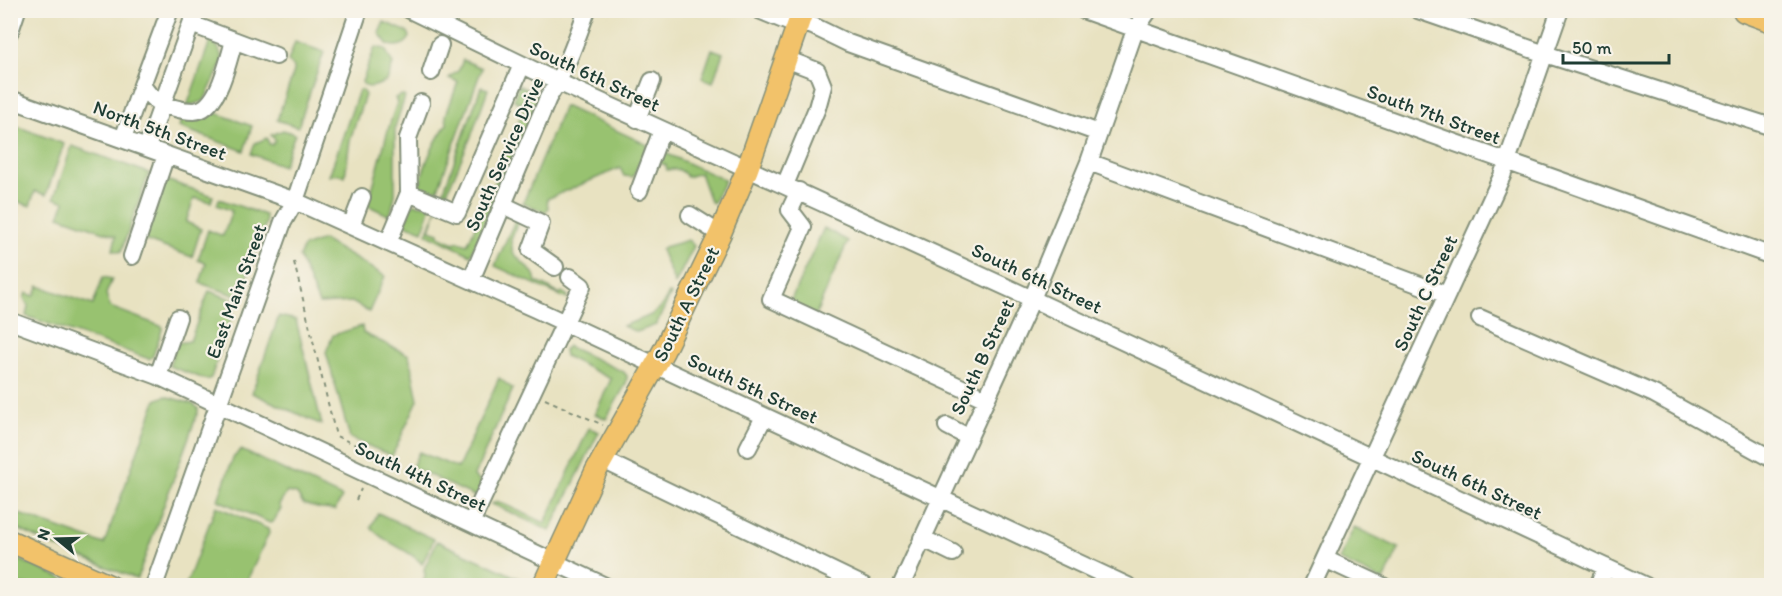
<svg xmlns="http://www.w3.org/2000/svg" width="1782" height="596" viewBox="0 0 1782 596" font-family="Itim,sans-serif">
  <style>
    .green { fill: #98c26f; stroke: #5c8052; stroke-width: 1.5 }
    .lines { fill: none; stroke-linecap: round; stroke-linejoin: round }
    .minor-casing { stroke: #84907a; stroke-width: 20 }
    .major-casing { stroke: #84907a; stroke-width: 24 }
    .highway-casing { stroke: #84907a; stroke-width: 27 }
    .path { stroke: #84907a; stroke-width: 2; stroke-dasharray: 4.5 4.5; stroke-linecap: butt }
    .minor { stroke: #fff; stroke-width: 16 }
    .major { stroke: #f2c26a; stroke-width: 21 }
    .highway { stroke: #f2c26a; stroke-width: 24 }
    .labels { text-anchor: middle; stroke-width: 4.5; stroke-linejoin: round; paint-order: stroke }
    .street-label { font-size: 20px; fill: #1f3d34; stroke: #f7f3e8 }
  </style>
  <rect width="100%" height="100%" fill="#f7f3e8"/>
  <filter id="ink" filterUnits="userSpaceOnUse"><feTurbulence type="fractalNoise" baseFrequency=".0167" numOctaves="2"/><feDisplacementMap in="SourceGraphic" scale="12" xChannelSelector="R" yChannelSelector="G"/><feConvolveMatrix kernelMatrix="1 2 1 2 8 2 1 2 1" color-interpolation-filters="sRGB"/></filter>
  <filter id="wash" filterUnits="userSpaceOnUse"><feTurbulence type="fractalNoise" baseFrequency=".008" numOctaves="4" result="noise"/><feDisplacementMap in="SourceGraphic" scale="24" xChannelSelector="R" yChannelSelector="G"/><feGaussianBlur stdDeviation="1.35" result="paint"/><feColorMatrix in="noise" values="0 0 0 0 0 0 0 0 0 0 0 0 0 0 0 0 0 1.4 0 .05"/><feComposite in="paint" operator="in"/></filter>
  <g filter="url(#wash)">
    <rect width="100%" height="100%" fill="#e8e2c1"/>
    <!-- green -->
    <path class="green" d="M384,22L408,32L410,37C406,46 397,47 388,45L379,33Z
      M211,38L219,49L223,61L204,101L187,106Z
      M295,42L324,52L298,127L277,120L294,71V67L288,61Z
      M375,47L385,49L393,64L387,81C379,84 367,92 362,82Z
      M712,49L723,53L713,82L702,78Z
      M463,60L482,68L435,197L423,194L419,188C424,165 433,143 447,124L446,115L458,82L449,78L459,70Z
      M518,85L538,94L539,98L471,255L427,234L437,209L430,230L439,233V236L454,243L458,241L467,245L498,176L525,105L514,100Z
      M481,87L488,89L472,134L445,197L452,203L440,201Z
      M359,90H362L365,95L350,140L345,176L337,174L329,176Z
      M402,95L405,97L395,127V195L390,216L367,205C379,171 384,136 397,103L395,98Z
      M564,106L648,145L633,177L624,176L620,168L547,199L548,209L545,212L523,203Z
      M213,112L252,126L244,151L179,127L182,117H204Z
      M11,124L64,144L46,195L35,191L30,206L11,199Z
      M283,130L295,134L283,166L251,154L255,143L267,138L269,144L272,145L275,140L271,135Z
      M72,146L149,173L121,252L113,250L116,236L59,216L65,202L54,198Z
      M663,152L725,180L713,203L710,201L700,173L687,177C682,169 676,168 667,170L666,165L658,162Z
      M166,180L213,196L211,202L194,198L186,222L201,229L192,257L144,240Z
      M219,199L265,215L266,222L240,297L200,283L206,263L198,260L208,230L223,236L232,211L217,205Z
      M414,204L431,206L423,231L405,224L410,207Z
      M516,218L519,219L511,240L513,253L534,274L536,282L544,285L559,294L562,292L568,296L567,299L495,266Z
      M824,228L848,241L815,316L789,304Z
      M323,240L385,276L369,312L352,302L319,304L299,257L303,247Z
      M688,240L694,246L675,284L661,250L664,247Z
      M103,277L112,279L106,294L110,307L163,327L153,356L149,359L26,316L28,306L24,298L26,293L34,296L39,286L93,305Z
      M209,291L237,301L211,378L207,380L169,366L177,343L190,341Z
      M669,293L671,294L656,325L637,332L623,326C646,316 658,318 669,293Z
      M279,316L296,320L322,425L252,393Z
      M362,326L363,333L409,355L418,400L392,456L350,438L326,352L333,335Z
      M567,346L624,372L627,376L626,384L606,419L595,414L611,379L565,356L564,350Z
      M499,378L513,389L474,476L482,483L476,497L412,467L419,452L458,468Z
      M165,396L193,404L198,408V412L137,579L61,549L11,526V511L104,544L156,400Z
      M589,428L599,432L550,531L492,504L497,501L545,523Z
      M241,450L342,497L335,510L321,509L303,504L297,494L287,492L279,505L281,509L273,522L270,523L218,500L233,458Z
      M216,506L268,529L269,533L245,585H186Z
      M378,513L434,539L422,564C411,550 383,543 371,527Z
      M1354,527L1399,548L1384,581L1339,560Z
      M437,541L518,578L472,585H422L425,576L424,569Z
      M11,556L77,585H11Z"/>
  </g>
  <g filter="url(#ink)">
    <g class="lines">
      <!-- minor casing -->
      <g class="minor-casing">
        <path id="minor" d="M170,10L142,85C151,99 159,105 175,108C181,110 188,111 194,111C219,110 228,60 234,41
          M410,10L558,82L1015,291L1646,586
          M759,10L798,26
          M1083,10L1772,256
          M1418,10L1545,54L1772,127
          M799,23L813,26L848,43L1099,133
          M191,24L276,56
          M10,31L17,10
          M431,72L440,45
          M10,99L295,201L535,309L1128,586
          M637,119L652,81
          M123,139L142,85
          M147,147L196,10
          M1089,162L1447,295
          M785,185L817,108L823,86L817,71L786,59
          M639,191L662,130
          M799,191L790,210L803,227L771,299L986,399
          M409,193L408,138L421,103
          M503,205L541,223L531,250L555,267
          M690,215L720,234
          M351,226L362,197
          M388,243L409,193L457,213L522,65
          M132,256L166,155
          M471,280L548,98C566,70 576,41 587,10
          M1480,318L1654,394L1772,459
          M10,321L158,376L605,586
          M158,376L178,318
          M947,426L968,437
          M748,448L764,417
          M603,460L864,586
          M471,523L582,286L570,277
          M922,538L953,553
          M1325,559L1383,586
          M154,586L283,222L295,201L359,10
          M901,586L1032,299L1089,162L1135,30L1149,10
          M1312,586L1502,176L1560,10
          M1598,586L1606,567"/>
      </g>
      <!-- major casing -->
      <g class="major-casing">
        <path id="major" d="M10,541L110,586
          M543,586L596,471L664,350L720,234L747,170L803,10"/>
      </g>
      <!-- highway casing -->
      <g class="highway-casing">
        <path id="highway" d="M1745,10L1772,20"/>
      </g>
      <!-- path -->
      <path class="path" d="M294,262L336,436L376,454L374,459
        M545,399L603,425
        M356,500L361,489"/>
      <!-- minor -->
      <use href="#minor" class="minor"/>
      <!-- major -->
      <use href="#major" class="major"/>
      <!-- highway -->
      <use href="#highway" class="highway"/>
    </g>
  </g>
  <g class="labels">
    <!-- street labels -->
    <g class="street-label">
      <text transform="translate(595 76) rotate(25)" y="7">South 6th Street</text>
      <text transform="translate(1434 114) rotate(20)" y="7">South 7th Street</text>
      <text transform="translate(160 130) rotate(20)" y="7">North 5th Street</text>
      <text transform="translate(504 154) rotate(-66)" y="7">South Service Drive</text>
      <text transform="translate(1037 278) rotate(25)" y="7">South 6th Street</text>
      <text transform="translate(236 291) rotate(-70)" y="7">East Main Street</text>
      <text transform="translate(1425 293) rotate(-65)" y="7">South C Street</text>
      <text transform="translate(686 304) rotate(-64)" y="7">South A Street</text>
      <text transform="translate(982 357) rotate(-65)" y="7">South B Street</text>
      <text transform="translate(753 388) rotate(25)" y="7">South 5th Street</text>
      <text transform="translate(421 476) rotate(25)" y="7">South 4th Street</text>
      <text transform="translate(1477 484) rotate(25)" y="7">South 6th Street</text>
    </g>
  </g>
  <!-- margin -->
  <rect width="1782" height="596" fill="none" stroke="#f7f3e8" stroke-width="36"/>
  <!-- north arrow -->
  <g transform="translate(57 539) rotate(289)" stroke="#f7f3e8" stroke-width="4.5" paint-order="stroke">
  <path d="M0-4.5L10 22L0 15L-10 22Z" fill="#1f3d34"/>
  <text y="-9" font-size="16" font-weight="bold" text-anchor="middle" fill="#1f3d34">N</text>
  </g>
  <!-- scale -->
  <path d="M1563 54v9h106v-9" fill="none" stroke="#1f3d34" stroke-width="3"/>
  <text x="1572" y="54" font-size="18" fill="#1f3d34" stroke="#f7f3e8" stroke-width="4.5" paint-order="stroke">50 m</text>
</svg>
